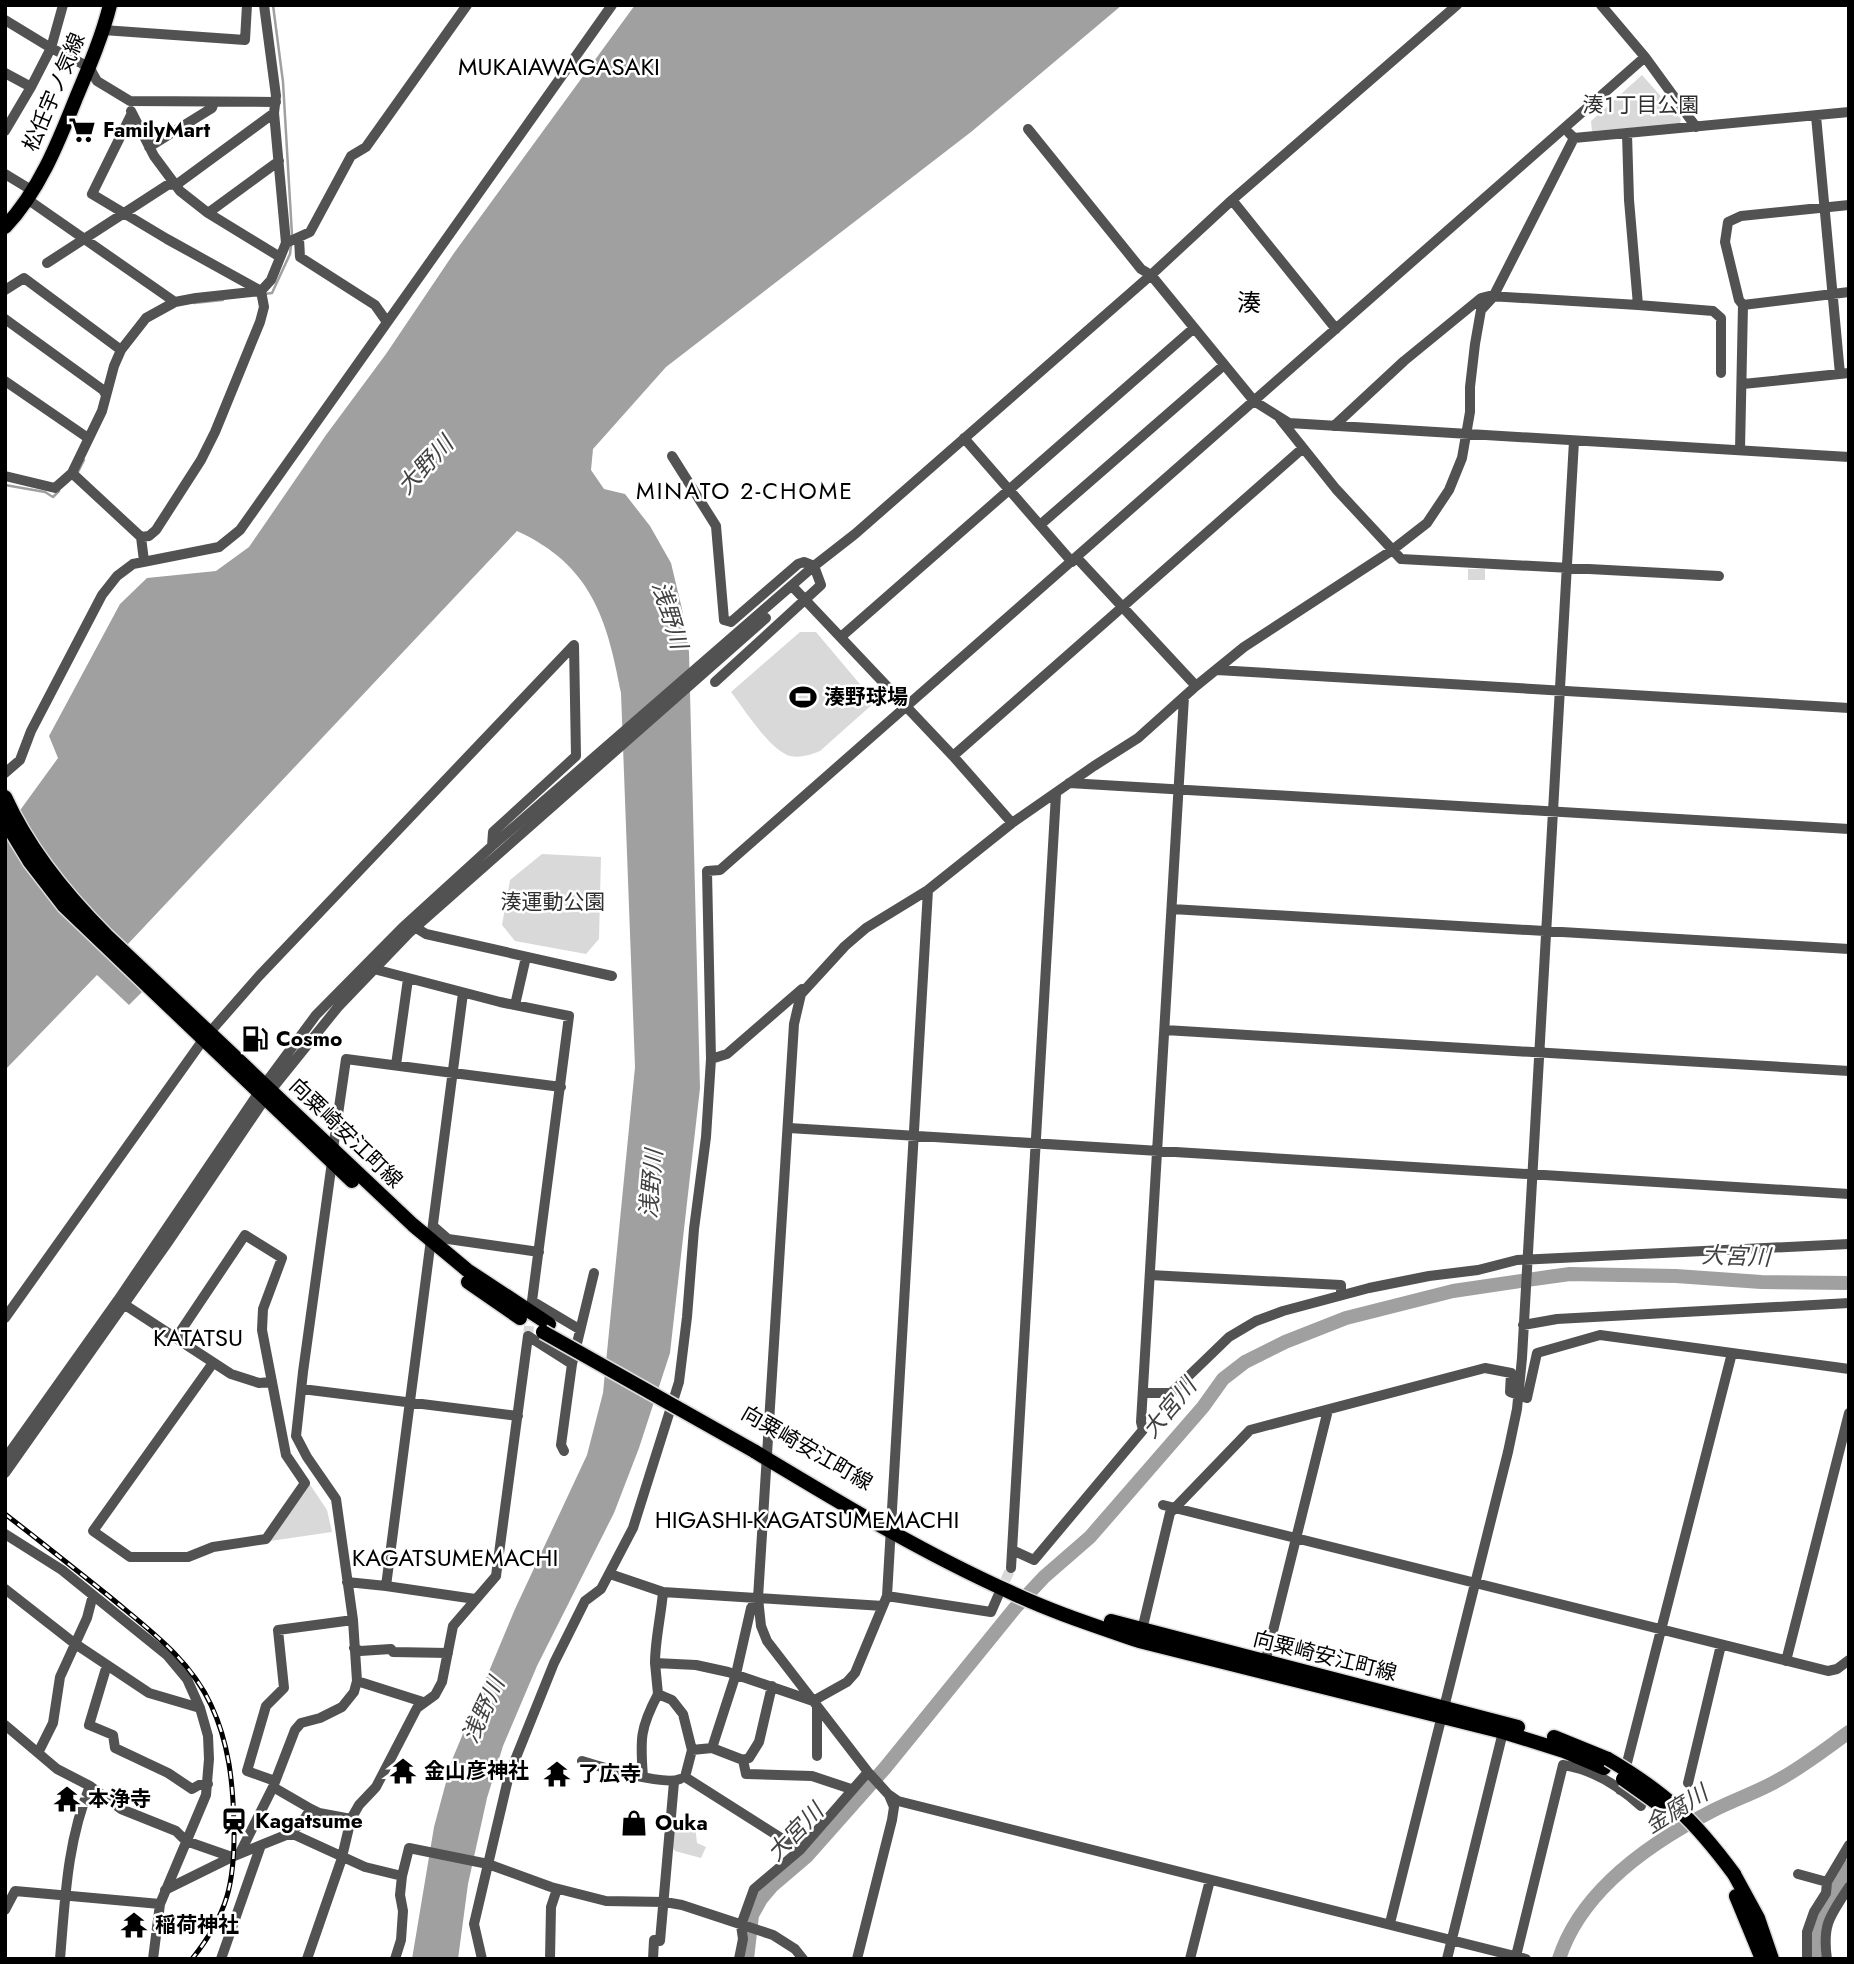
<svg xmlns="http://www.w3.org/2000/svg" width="1854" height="1964" viewBox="0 0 1854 1964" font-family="Jost,'Noto Sans JP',sans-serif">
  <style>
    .green { fill: #d9d9d9 }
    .water { fill: #a0a0a0 }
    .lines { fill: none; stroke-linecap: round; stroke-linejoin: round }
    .stream { stroke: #a0a0a0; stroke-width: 2.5 }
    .river { stroke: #a0a0a0; stroke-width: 14 }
    .minor-tunnel { stroke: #d9d9d9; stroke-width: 10; stroke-dasharray: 10 5; stroke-linecap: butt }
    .major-casing { stroke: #dbdbdb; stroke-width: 17 }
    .minor { stroke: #525252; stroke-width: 10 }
    .major { stroke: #000; stroke-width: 14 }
    .rail-casing { stroke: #000; stroke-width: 5 }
    .rail { stroke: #fff; stroke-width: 2.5; stroke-dasharray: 8; stroke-linecap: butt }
    .major-bridge-casing { stroke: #dbdbdb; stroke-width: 17; stroke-linecap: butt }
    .major-bridge { stroke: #000; stroke-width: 14 }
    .labels { text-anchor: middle; stroke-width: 5; stroke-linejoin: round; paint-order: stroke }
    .street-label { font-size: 21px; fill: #000; stroke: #fff }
    .park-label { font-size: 21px; fill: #303030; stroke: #fff }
    .poi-label { font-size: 21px; font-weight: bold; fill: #000; stroke: #fff; text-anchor: start }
    .water-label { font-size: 23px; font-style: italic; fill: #414141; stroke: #fff }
    .neighbourhood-label { font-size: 23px; letter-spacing: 2px; fill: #000; stroke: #fff }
    .quarter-label { font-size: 24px; fill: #000; stroke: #fff }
  </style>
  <rect width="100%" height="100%" fill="#fff"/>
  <!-- green -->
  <path class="green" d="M1642,75L1681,119L1680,124L1592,131L1591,121Z
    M1468,569H1485V580H1468Z
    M800,632H816L875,702L820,751C811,755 797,759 787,755C767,746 745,710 731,692Z
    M542,854L601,857L599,939L586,954L515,941L502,925L510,880Z
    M309,1483L327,1510L332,1532L270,1541Z
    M673,1816L695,1826L697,1843L706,1847L701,1858L675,1851L672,1847Z"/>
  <!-- water -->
  <path class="water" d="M635,5H1122L971,132L666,367L593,449L591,470L604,489L625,494L650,526L671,563L682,609L689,652L700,1088L670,1353L639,1448L614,1513L537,1666L503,1746L487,1798L468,1884L458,1959H412L434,1827L452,1760L515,1609L587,1455L603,1393L635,1067L621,693C607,618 591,565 517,531L127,945L145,989L129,1005L97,975L5,1070V831L58,758L49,736L120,604L147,578L216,571L249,547L326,435L386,354L454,253Z"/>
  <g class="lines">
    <!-- stream -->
    <path class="stream" d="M273,5L283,82L292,235
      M264,294L272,293L290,254L291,245
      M194,303L223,300
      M78,472L84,460
      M5,485L45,492L53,497L59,491"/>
    <!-- river -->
    <path class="river" d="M747,1959L752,1915L761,1899L772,1886L806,1857L885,1768L1015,1608L1044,1577L1090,1537L1203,1407L1223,1379L1245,1362L1285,1342L1346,1318L1453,1291L1548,1277L1570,1274L1676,1276L1761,1282L1849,1283
      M1559,1959C1581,1890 1653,1841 1714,1810C1734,1800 1754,1793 1773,1783C1800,1769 1824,1750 1849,1732
      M1817,1959L1816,1931L1820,1918L1849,1866"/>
    <!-- minor-tunnel -->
    <path class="minor-tunnel" d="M528,1336L531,1307
      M999,1594L1011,1568"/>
    <!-- major casing -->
    <g class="major-casing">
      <path id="major" d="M5,227C39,191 58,143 76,98C89,67 102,37 110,5
        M5,797C29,850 65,894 106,935L413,1225L467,1270L549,1324
        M5,821L30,862L64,906L352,1181
        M468,1282L520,1318
        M754,1451C837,1501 921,1552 1010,1592C1052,1612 1096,1626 1139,1641L1503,1732L1564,1751L1604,1768
        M1111,1621L1518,1727
        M1554,1737L1608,1759
        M1734,1874L1758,1918L1772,1959
        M1736,1896L1762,1959"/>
    </g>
    <!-- minor -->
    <path class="minor" d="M1601,5L1645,57L1696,127
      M5,20L51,48L89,67L97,81L130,101L276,102
      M103,30L245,40L247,5
      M5,73L31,87
      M131,111L154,156L180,191L208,213L280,257
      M131,115L92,194L167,239L261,291L264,307L260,322L215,432L201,460L156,530L149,536L141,537
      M1816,116L1840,374
      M1028,129L1141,269L1151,275L1254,401L1289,423L1849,457
      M5,131L31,87L51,48L63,5
      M1569,133L1574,138L1849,112
      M149,147L212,108L214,102
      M5,174L33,191
      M27,199L175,302
      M1232,200L1336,329
      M208,213L279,161
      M299,238L300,257L375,305L387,322
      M286,243L310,232L351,156L366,147L467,5
      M47,263L169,184L176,185L274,113
      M5,290L24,278L121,350
      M1638,305L1713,311L1721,318V373
      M1743,305L1849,292
      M5,319L103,390L106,395
      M5,381L88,438
      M1743,384L1849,373
      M1280,419L1336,489L1401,559L1719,576
      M1334,426L1404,361L1481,298L1489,296L1638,305L1629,200L1627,134
      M964,438L1072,562
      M1740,450L1743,305L1739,300L1725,242L1728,222L1741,216L1849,205
      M672,456L716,526L724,620L731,622L798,564L804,562L814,566L821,585L715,682
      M72,473L141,537L144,561
      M5,476L55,488L72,473L102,411L114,366L121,350L146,318L175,302L196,298L261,291L271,280L286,243L274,113L276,96L264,5
      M1040,525L1224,365
      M1077,558L1196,686
      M792,586L953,756L1012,823
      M842,636L1194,328
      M1217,670L1849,708
      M953,756L1303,448
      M5,773L20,760L31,731L102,595L117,576L133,564L219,547L240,530L612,5
      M1069,783L1849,829
      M1172,909L1849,949
      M410,924L426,934L612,976
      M370,968L500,1002L569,1016L532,1301L579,1329
      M515,1005L526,957
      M1165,1030L1849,1071
      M711,1059L727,1054L802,989
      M396,1065L408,979
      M789,1128L1849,1194
      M333,1149L346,1059L561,1087
      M433,1226L448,1239L539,1252
      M1150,1275L1341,1285V1295
      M119,1301L231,1374L259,1383L271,1382
      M5,1318L203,1040L259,976L574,645L576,756L493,832L492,846
      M1523,1325L1557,1319L1849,1303
      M176,1338L245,1235L282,1258L263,1309L262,1330L286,1455L305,1483L266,1539L213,1547L188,1557H130L93,1531L213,1363
      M302,1389L518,1416
      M1143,1393H1171L1229,1337L1256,1321L1283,1311L1369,1288L1429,1276L1478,1270L1517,1260L1849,1244
      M564,1451L561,1445L572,1364L594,1273
      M5,1459L118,1300L259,1092L316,1015L402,928L492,846L814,566L855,534L1151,275L1232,200L1457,5
      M5,1473L168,1242L271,1090L338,1007L409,933L766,618
      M1163,1505L1828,1671L1837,1669L1849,1660
      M5,1534L62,1570L167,1655L187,1679L200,1708L208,1736L209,1759L206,1795L160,1904L153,1959
      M1012,1550L1034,1560L1143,1430L1141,1422L1184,697
      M1011,1568L1056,794
      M610,1574L663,1592L883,1606
      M347,1582L386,1586L463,993
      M386,1586L475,1599
      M5,1589L74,1643L149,1693L200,1708
      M663,1592C661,1616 655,1640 655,1663L696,1665L728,1672L813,1701L847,1682L855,1673L887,1596L928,890
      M887,1596L991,1612L998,1596
      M1142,1630L1170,1513L1250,1430L1485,1368L1511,1373L1510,1392L1527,1398L1537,1353L1600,1335L1849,1369
      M354,1648L360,1651L391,1649L393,1652L448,1653
      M1786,1661L1849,1413
      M655,1663L658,1694L672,1700L683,1714L692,1750L685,1777
      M1265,1663L1328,1410
      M107,1665L89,1725L113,1735L115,1748L168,1773L192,1789L199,1785L208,1784
      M357,1681L423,1702
      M817,1706V1756
      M5,1725L57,1769L90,1786L121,1809L176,1831L186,1841L229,1856H234
      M712,1748L736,1674L751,1608L758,1598
      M692,1750L712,1748L743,1760L746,1774L812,1776L851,1789
      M38,1753L53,1723L60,1677L87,1618L93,1595
      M743,1760L749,1758L759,1742L772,1686
      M582,1761C601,1767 664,1786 680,1779
      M643,1777C640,1739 640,1728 658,1694
      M685,1777L800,1850
      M275,1781L247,1771L266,1706L284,1688L278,1630L353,1620
      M1688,1783L1721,1645
      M1620,1790L1732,1353
      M311,1809L319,1813L351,1819
      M286,1835H295L365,1867L402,1876
      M240,1853L273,1787
      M1798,1874L1827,1882
      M165,1890L234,1856L286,1835L300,1825L311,1809L273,1787L295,1730L301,1723L320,1718L342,1707L354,1692L357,1681L353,1620L336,1499L307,1457L296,1436L303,1372L332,1162
      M5,1910L15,1891L160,1904
      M1390,1923L1508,1452L1517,1409L1522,1358L1574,441
      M1516,1956L1563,1765C1592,1769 1620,1787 1641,1806
      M60,1959C65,1900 67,1841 90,1786
      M221,1959L261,1845
      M307,1959L341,1861L351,1819L359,1805L376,1787L417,1708L435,1695L442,1682L453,1626L496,1576L528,1336L572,1364
      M395,1959L401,1940L403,1911L400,1895L402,1876L409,1848L488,1864L551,1887L606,1901L665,1902L682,1905L773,1935L795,1949L803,1959
      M482,1959L474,1924L509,1775L554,1663L585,1601L601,1589L633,1528L679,1382L687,1317L694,1229L706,1137L711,1059L707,871L720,870L1645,57
      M550,1959L551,1907L557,1889
      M653,1959L654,1940L660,1941L674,1782
      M739,1959L743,1939L741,1925L754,1889L800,1850L868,1772
      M857,1959L892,1820L894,1807L889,1795
      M1190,1959L1210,1880
      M1447,1959L1503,1732
      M1526,1959L898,1801L888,1794L868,1772L767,1641L761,1626L758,1598L794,1024L801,994L845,946L866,928L928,890L1012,823L1094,766L1138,738L1196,686L1244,647L1391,551L1427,523L1449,490L1462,458L1470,412V387L1475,344L1481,310L1493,297L1574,138
      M1807,1959V1932L1814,1912L1826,1893L1827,1882L1849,1845
      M1827,1959C1822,1924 1830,1916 1849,1887"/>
    <!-- major -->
    <use href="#major" class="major"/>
    <!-- rail casing -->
    <g class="rail-casing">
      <path id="rail" d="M5,1514C40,1541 75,1569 110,1597C148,1629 190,1659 211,1705C229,1743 233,1783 234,1825C235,1882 228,1914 192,1959"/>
    </g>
    <!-- rail -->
    <use href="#rail" class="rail"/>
    <!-- major-bridge casing -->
    <g class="major-bridge-casing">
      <path id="major-bridge" d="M543,1332L754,1451
        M1608,1759C1666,1793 1694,1820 1734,1874
        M1623,1779L1661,1806"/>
    </g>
    <!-- major-bridge -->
    <use href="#major-bridge" class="major-bridge"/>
  </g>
  <!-- icons -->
  <defs>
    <g id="supermarket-bare" transform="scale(2.1)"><path d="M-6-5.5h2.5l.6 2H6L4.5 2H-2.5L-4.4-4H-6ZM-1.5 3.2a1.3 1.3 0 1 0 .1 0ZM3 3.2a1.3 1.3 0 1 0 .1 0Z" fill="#000" stroke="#fff" stroke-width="2.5" paint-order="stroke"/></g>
    <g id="stadium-bare" transform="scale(2.1)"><path d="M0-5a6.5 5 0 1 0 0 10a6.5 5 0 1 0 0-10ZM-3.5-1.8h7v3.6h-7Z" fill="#000" stroke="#fff" stroke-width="2.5" paint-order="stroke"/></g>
    <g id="fuel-bare" transform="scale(2.1)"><path d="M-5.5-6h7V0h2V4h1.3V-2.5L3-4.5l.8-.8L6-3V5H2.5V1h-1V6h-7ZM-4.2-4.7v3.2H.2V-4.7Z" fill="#000" stroke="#fff" stroke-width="2.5" paint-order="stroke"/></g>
    <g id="temple-bare" transform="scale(2.1)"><path d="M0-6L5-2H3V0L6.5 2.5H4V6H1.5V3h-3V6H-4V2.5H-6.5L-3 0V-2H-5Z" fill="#000" stroke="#fff" stroke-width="2.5" paint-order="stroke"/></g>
    <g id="station-bare" transform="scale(2.1)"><path d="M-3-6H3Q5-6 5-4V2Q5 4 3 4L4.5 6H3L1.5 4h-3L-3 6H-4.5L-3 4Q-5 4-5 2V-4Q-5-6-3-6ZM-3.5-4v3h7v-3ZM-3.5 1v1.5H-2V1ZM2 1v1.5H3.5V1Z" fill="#000" stroke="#fff" stroke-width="2.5" paint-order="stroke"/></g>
    <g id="shop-bare" transform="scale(2.1)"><path d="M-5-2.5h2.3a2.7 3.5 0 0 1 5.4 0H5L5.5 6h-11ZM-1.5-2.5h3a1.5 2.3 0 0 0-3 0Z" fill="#000" stroke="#fff" stroke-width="2.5" paint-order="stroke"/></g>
  </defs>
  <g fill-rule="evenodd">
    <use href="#supermarket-bare" x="82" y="130"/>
    <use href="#stadium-bare" x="803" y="697"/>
    <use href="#fuel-bare" x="255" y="1039"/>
    <use href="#temple-bare" x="403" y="1771"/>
    <use href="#temple-bare" x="557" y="1774"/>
    <use href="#temple-bare" x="67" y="1799"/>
    <use href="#station-bare" x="234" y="1821"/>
    <use href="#shop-bare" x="634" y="1823"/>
    <use href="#temple-bare" x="134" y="1925"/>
  </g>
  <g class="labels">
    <!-- street labels -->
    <g class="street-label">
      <text transform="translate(54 92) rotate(-67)" y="7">松任宇ノ気線</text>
      <text transform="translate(346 1133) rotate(44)" y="7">向粟崎安江町線</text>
      <text transform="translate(807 1448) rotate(30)" y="7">向粟崎安江町線</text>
      <text transform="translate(1325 1656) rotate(14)" y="7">向粟崎安江町線</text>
    </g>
    <!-- park labels -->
    <g class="park-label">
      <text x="1641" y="112">湊１丁目公園</text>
      <text x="553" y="909">湊運動公園</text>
    </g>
    <!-- poi labels -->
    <g class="poi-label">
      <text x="103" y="137">FamilyMart</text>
      <text x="824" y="704">湊野球場</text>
      <text x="276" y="1046">Cosmo</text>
      <text x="424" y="1778">金山彦神社</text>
      <text x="578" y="1781">了広寺</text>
      <text x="88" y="1806">本浄寺</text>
      <text x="255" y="1828">Kagatsume</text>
      <text x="655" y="1830">Ouka</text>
      <text x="155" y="1932">稲荷神社</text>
    </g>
    <!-- water labels -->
    <g class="water-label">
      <text transform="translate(425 465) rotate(-47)" y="8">大野川</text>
      <text transform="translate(670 615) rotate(73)" y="8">浅野川</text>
      <text transform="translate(651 1184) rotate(-85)" y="8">浅野川</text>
      <text transform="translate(1736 1256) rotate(2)" y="8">大宮川</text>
      <text transform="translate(1169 1408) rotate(-50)" y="8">大宮川</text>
      <text transform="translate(483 1710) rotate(-65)" y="8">浅野川</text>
      <text transform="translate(1676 1809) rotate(-32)" y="8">金腐川</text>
      <text transform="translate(795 1832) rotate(-46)" y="8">大宮川</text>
    </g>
    <!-- neighbourhood labels -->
    <g class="neighbourhood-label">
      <text x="745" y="499">MINATO 2-CHOME</text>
    </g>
    <!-- quarter labels -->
    <g class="quarter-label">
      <text x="559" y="75">MUKAIAWAGASAKI</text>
      <text x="1249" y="311">湊</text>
      <text x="198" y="1346">KATATSU</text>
      <text x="807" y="1528">HIGASHI-KAGATSUMEMACHI</text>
      <text x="455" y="1566">KAGATSUMEMACHI</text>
    </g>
  </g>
  <!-- border -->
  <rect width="1854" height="1964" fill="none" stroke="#000000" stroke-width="14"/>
</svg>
